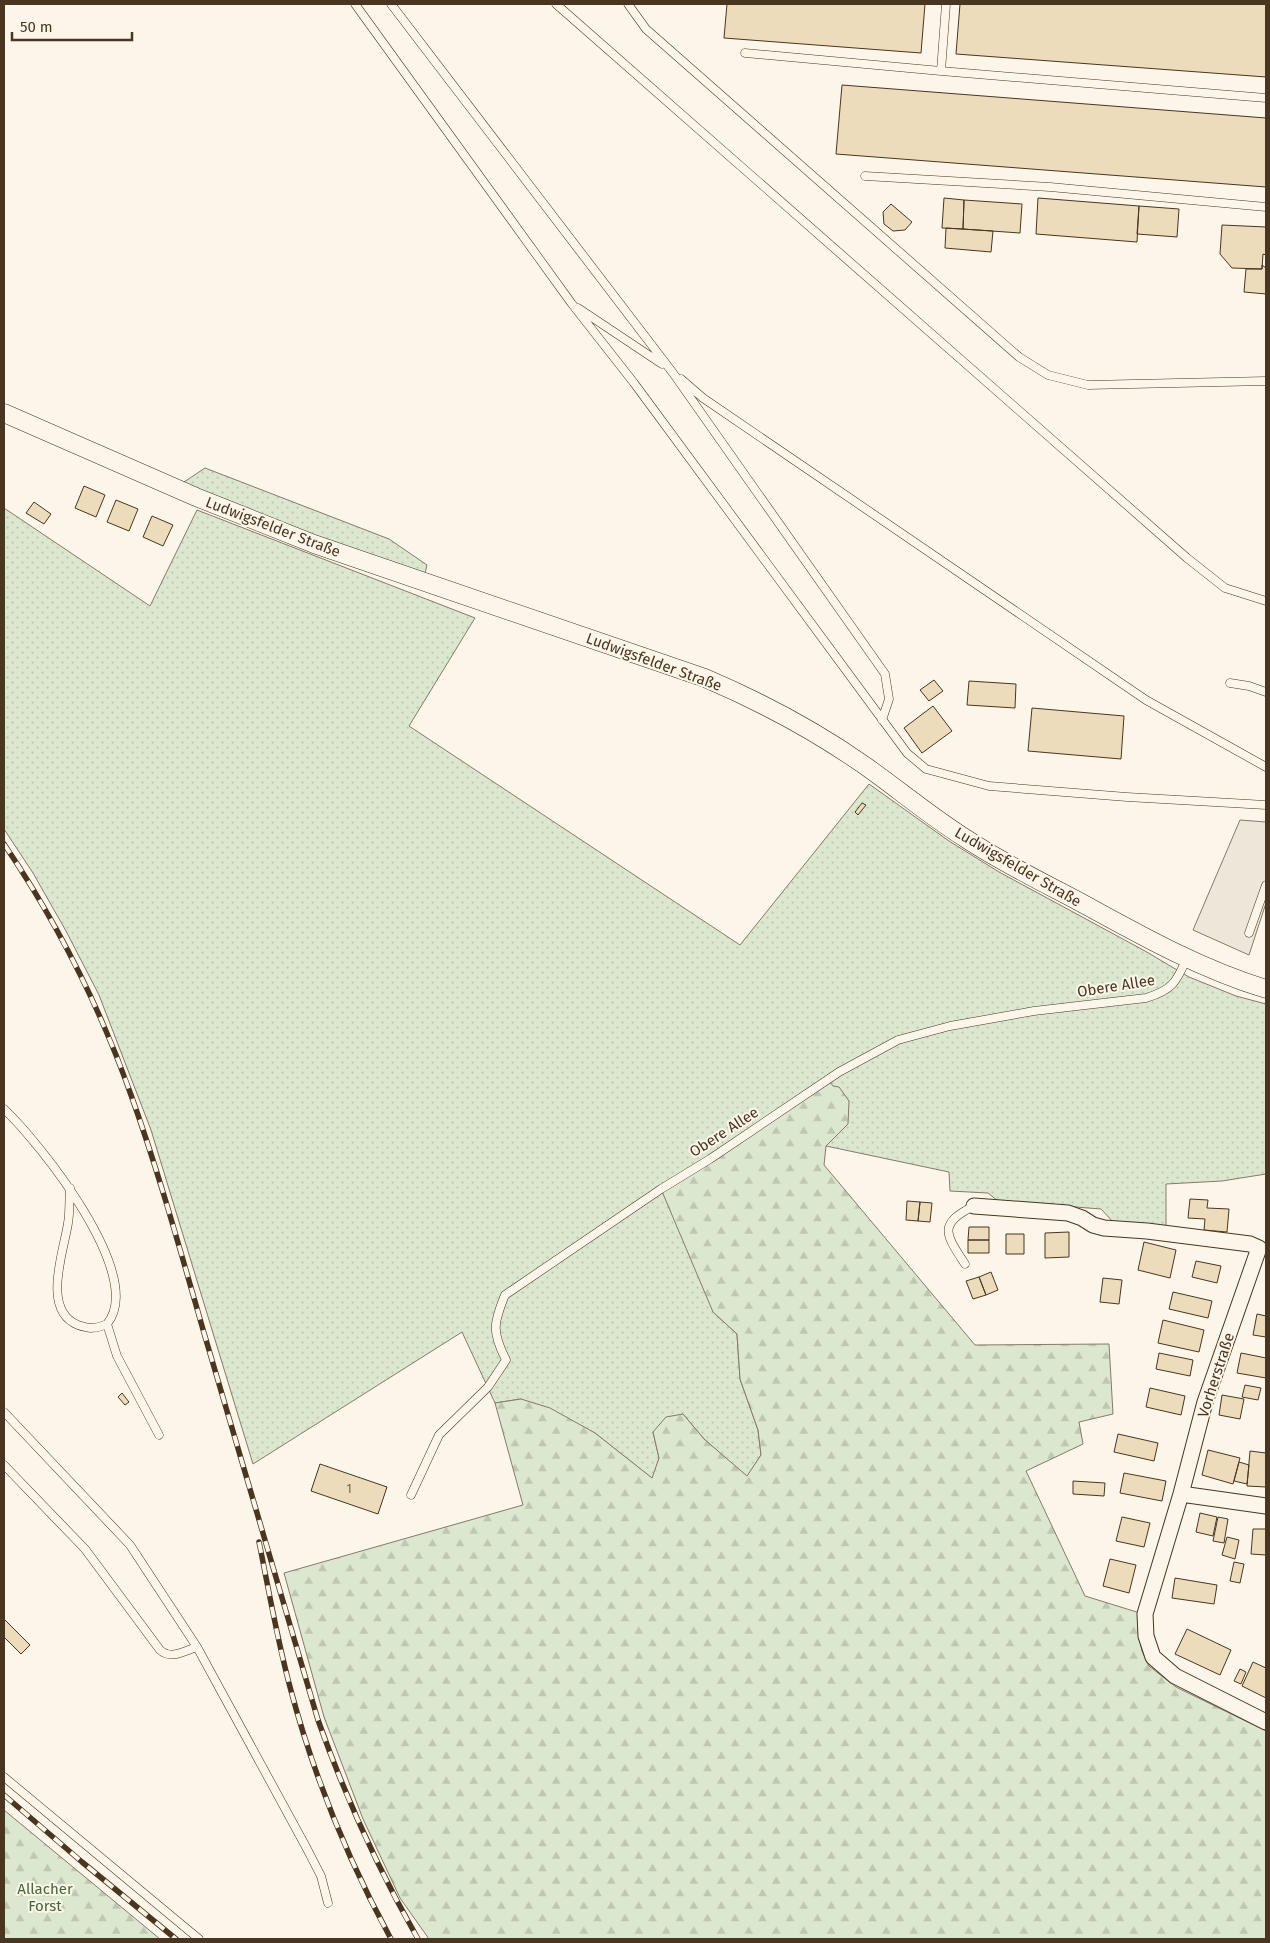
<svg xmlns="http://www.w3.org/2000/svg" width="1270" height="1943" viewBox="0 0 1270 1943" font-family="'Fira Sans',sans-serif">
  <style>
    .grass { fill: url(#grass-dots); stroke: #887966 }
    .forest { fill: url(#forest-firs); stroke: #887966 }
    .parking { fill: #ede7d9; stroke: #887966 }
    .building { fill: #ecdcbc; stroke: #4a3520 }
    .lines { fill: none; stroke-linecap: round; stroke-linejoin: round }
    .service-casing { stroke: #4a3520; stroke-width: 9 }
    .minor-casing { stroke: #4a3520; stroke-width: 17 }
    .tertiary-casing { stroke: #4a3520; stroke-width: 19 }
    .service { stroke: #fbf6e9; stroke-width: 8 }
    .minor { stroke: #fbf6e9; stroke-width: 15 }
    .tertiary { stroke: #fbf6e9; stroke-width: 18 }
    .rail-casing { stroke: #4a3520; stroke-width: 5.5 }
    .rail { stroke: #fbf6e9; stroke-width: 4; stroke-dasharray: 11; stroke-linecap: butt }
    .labels { text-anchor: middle; stroke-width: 4; stroke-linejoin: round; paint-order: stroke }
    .number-label { font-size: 12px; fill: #725f47 }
    .street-label { font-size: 15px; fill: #4a3520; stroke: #fbf6e9 }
    .park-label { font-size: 15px; fill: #436837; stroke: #fbf6e9 }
  </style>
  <defs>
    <pattern id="grass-dots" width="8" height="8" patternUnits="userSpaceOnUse" patternTransform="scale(1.25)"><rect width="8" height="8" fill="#dce7d0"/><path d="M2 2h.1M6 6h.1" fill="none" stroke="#bec7b2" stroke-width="1.8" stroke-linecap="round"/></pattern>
    <pattern id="forest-firs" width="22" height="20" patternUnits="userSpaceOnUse" patternTransform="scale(1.25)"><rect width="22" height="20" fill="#dce7d0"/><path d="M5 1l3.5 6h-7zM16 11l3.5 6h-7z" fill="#bec7b2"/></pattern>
  </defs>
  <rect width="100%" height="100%" fill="#fbf6e9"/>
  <!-- grass -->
  <path class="grass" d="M205,468L389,539L427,565L425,573L319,537L181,484Z
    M4,508L150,606L197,510L475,618L409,726L740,945L869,784L949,841L999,872L1145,951L1189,977L1236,996L1266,1004V1174L1222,1181L1166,1184V1226L1114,1223L1101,1209L998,1201L988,1193L950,1191L949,1172L826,1146L849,1101L713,1312L737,1334L740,1379L758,1430L761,1455L747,1477L704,1439L683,1414L653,1432L659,1458L653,1479L595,1433L521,1399L495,1403L462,1332L253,1464L151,1130L99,995L66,931L33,873L4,829Z"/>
  <!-- forest -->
  <path class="forest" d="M826,1077L833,1086L839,1087L849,1101L848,1124L826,1146L824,1165L975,1345L1109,1344L1113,1414L1079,1422L1083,1444L1026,1471L1085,1596L1140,1613L1138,1629L1142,1651L1149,1666L1176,1687L1266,1731V1939H429L400,1898L363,1819L324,1717L284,1573L523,1505L495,1403L521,1399L550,1408L595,1433L652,1478L659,1458L653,1432L666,1417L683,1414L704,1439L747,1476L761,1455L758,1430L740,1379L737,1334L713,1312L661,1189Z
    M4,1810L160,1939H4Z"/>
  <!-- parking -->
  <path class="parking" d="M1240,820L1266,822V903L1249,955L1193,930Z"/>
  <!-- building -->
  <path class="building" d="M727,4H925L921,53L724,38Z
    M960,4H1266V77L956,54Z
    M842,85L1266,118V187L836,154Z
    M944,198L964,200L963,229L942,228Z
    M1038,198L1139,206L1137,242L1036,234Z
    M964,200L1022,204L1020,233L963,229Z
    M891,204L912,222L905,230L893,231L884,224L883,212Z
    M1139,206L1179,209L1177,237L1137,234Z
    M1222,225L1266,227V255L1263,254L1262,269L1232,268L1220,254Z
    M946,228L993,231L991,252L945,248Z
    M1262,265L1266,268V294L1244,292L1246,269H1262Z
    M84,486L105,495L96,517L75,508Z
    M116,500L138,509L129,531L107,522Z
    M34,502L51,514L44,524L26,513Z
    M152,516L173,525L163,546L143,537Z
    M934,680L943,691L929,701L920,690Z
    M969,681L1016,684L1015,708L967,705Z
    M933,706L952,731L922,753L904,728Z
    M1032,708L1124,716L1121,759L1028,751Z
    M862,803L866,805L858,815L855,812Z
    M1190,1199L1208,1200L1207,1208L1229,1209L1227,1232L1204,1230L1205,1219L1188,1218Z
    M907,1201L920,1202L918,1221L906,1220Z
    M920,1202L932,1203L930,1222L918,1221Z
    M969,1227H989V1240H968Z
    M1069,1232V1257L1045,1258V1233Z
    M1006,1234H1024V1254H1006Z
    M968,1240H989V1253H968Z
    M1144,1242L1176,1250L1170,1278L1138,1270Z
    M1196,1261L1221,1266L1217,1283L1192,1277Z
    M991,1272L998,1290L986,1295L979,1277Z
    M979,1277L986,1295L973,1299L966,1281Z
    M1103,1278L1122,1280L1119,1304L1100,1302Z
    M1173,1292L1212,1301L1208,1318L1169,1309Z
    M1257,1314L1266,1316V1337L1253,1335Z
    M1163,1320L1204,1330L1199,1352L1158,1343Z
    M1159,1353L1193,1360L1190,1376L1156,1369Z
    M1241,1353L1266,1358V1378L1237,1373Z
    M1245,1385L1261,1388L1258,1400L1242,1397Z
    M1150,1388L1185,1396L1181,1415L1146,1407Z
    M122,1393L129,1402L125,1405L118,1397Z
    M1222,1395L1244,1399L1240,1419L1219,1415Z
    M1118,1434L1158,1443L1154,1461L1114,1452Z
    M1208,1450L1240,1458L1233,1484L1202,1475Z
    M1250,1451L1266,1453V1487L1247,1486Z
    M1239,1462L1249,1465L1247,1484L1234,1481Z
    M320,1464L387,1487L378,1514L311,1491Z
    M1124,1473L1166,1481L1162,1501L1120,1493Z
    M1073,1481L1105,1483L1104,1496L1073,1494Z
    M1200,1513L1217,1517L1213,1536L1196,1532Z
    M1122,1517L1150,1523L1144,1547L1116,1541Z
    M1218,1517L1228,1519L1224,1543L1213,1541Z
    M1253,1529H1266V1555L1251,1554Z
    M1227,1537L1239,1540L1235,1559L1222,1555Z
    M1110,1559L1136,1565L1129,1593L1103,1586Z
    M1234,1562L1244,1564L1240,1583L1230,1581Z
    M1175,1578L1217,1585L1214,1604L1172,1598Z
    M4,1619L30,1645L21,1654L4,1637Z
    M1187,1629L1231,1650L1220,1675L1175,1654Z
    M1253,1662L1266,1668V1698L1242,1686Z
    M1240,1669L1246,1672L1241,1684L1234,1681Z"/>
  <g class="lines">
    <!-- service casing -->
    <g class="service-casing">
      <path id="service" d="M355,4L572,304L634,383L907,753L926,769L989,786L1127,797L1266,805
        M391,4L673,373L885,674L889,699L882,720
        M556,4L1187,558L1225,588L1266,601
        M628,4L646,29L1019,357L1048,375L1088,385L1266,381
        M946,4L941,71L1266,98
        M745,53L941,71
        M865,176L1050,187L1266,207
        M578,308L662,364
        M681,379L703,398L1146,700L1266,767
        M1230,683L1249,686L1266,692
        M1249,933L1266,885
        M4,1109C39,1142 147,1276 107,1324L117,1356L159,1435
        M70,1188C69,1200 70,1212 68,1223C64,1251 41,1310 78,1325C89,1329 96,1329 107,1324
        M965,1264C946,1235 937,1224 974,1206
        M4,1412L130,1545L197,1647L306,1847L321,1876L328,1903
        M4,1465L85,1549L160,1650C171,1660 184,1651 197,1647
        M411,1495L439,1435L488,1387L506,1360C492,1332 493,1324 505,1295L661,1189L710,1159L839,1072L898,1040L950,1026L1034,1011L1146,998C1172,990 1176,983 1187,958
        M4,1777L199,1939"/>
    </g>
    <!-- minor casing -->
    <g class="minor-casing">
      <path id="minor" d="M974,1206L1068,1213L1082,1218L1093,1225L1104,1228L1147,1231L1250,1244L1259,1248L1205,1402L1181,1494L1145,1614L1146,1636L1153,1657L1175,1676L1266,1722
        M1181,1494L1266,1506"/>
    </g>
    <!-- tertiary casing -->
    <g class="tertiary-casing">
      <path id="tertiary" d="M4,413L196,497L314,544L705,678C761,702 814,730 864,765C898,789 930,816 965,838C1001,862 1040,881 1078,901C1138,934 1200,969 1266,989"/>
    </g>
    <!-- service -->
    <use href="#service" class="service"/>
    <!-- minor -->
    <use href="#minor" class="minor"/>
    <!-- tertiary -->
    <use href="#tertiary" class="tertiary"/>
    <!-- rail casing -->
    <g class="rail-casing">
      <path id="rail" d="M4,844C56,921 100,1007 131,1095C159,1173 181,1253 204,1333C242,1462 280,1591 318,1720C345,1796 378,1869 418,1939
        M259,1542C269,1591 277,1639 290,1687C313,1774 348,1860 391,1939
        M4,1795L82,1862L176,1939"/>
    </g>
    <!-- rail -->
    <use href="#rail" class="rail"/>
  </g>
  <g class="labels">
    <!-- number labels -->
    <g class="number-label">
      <text x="349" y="1493">1</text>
    </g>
    <!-- street labels -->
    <g class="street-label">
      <text transform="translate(273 527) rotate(21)" y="5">Ludwigsfelder Straße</text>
      <text transform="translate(654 662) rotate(20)" y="5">Ludwigsfelder Straße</text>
      <text transform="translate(1018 867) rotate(30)" y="5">Ludwigsfelder Straße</text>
      <text transform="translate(1116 986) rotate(-9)" y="5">Obere Allee</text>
      <text transform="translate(724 1132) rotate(-33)" y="5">Obere Allee</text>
      <text transform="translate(1216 1375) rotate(-72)" y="5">Vorherstraße</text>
    </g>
    <!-- park labels -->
    <g class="park-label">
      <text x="45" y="1894">Allacher<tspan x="45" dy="17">Forst</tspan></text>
    </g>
  </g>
  <!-- border -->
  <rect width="1270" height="1943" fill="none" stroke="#4a3520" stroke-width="10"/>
  <!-- scale -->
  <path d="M12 32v8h120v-8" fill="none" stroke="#4a3520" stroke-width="2.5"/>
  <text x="20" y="32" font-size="15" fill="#4a3520" stroke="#fbf6e9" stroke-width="4" paint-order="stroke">50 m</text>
</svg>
